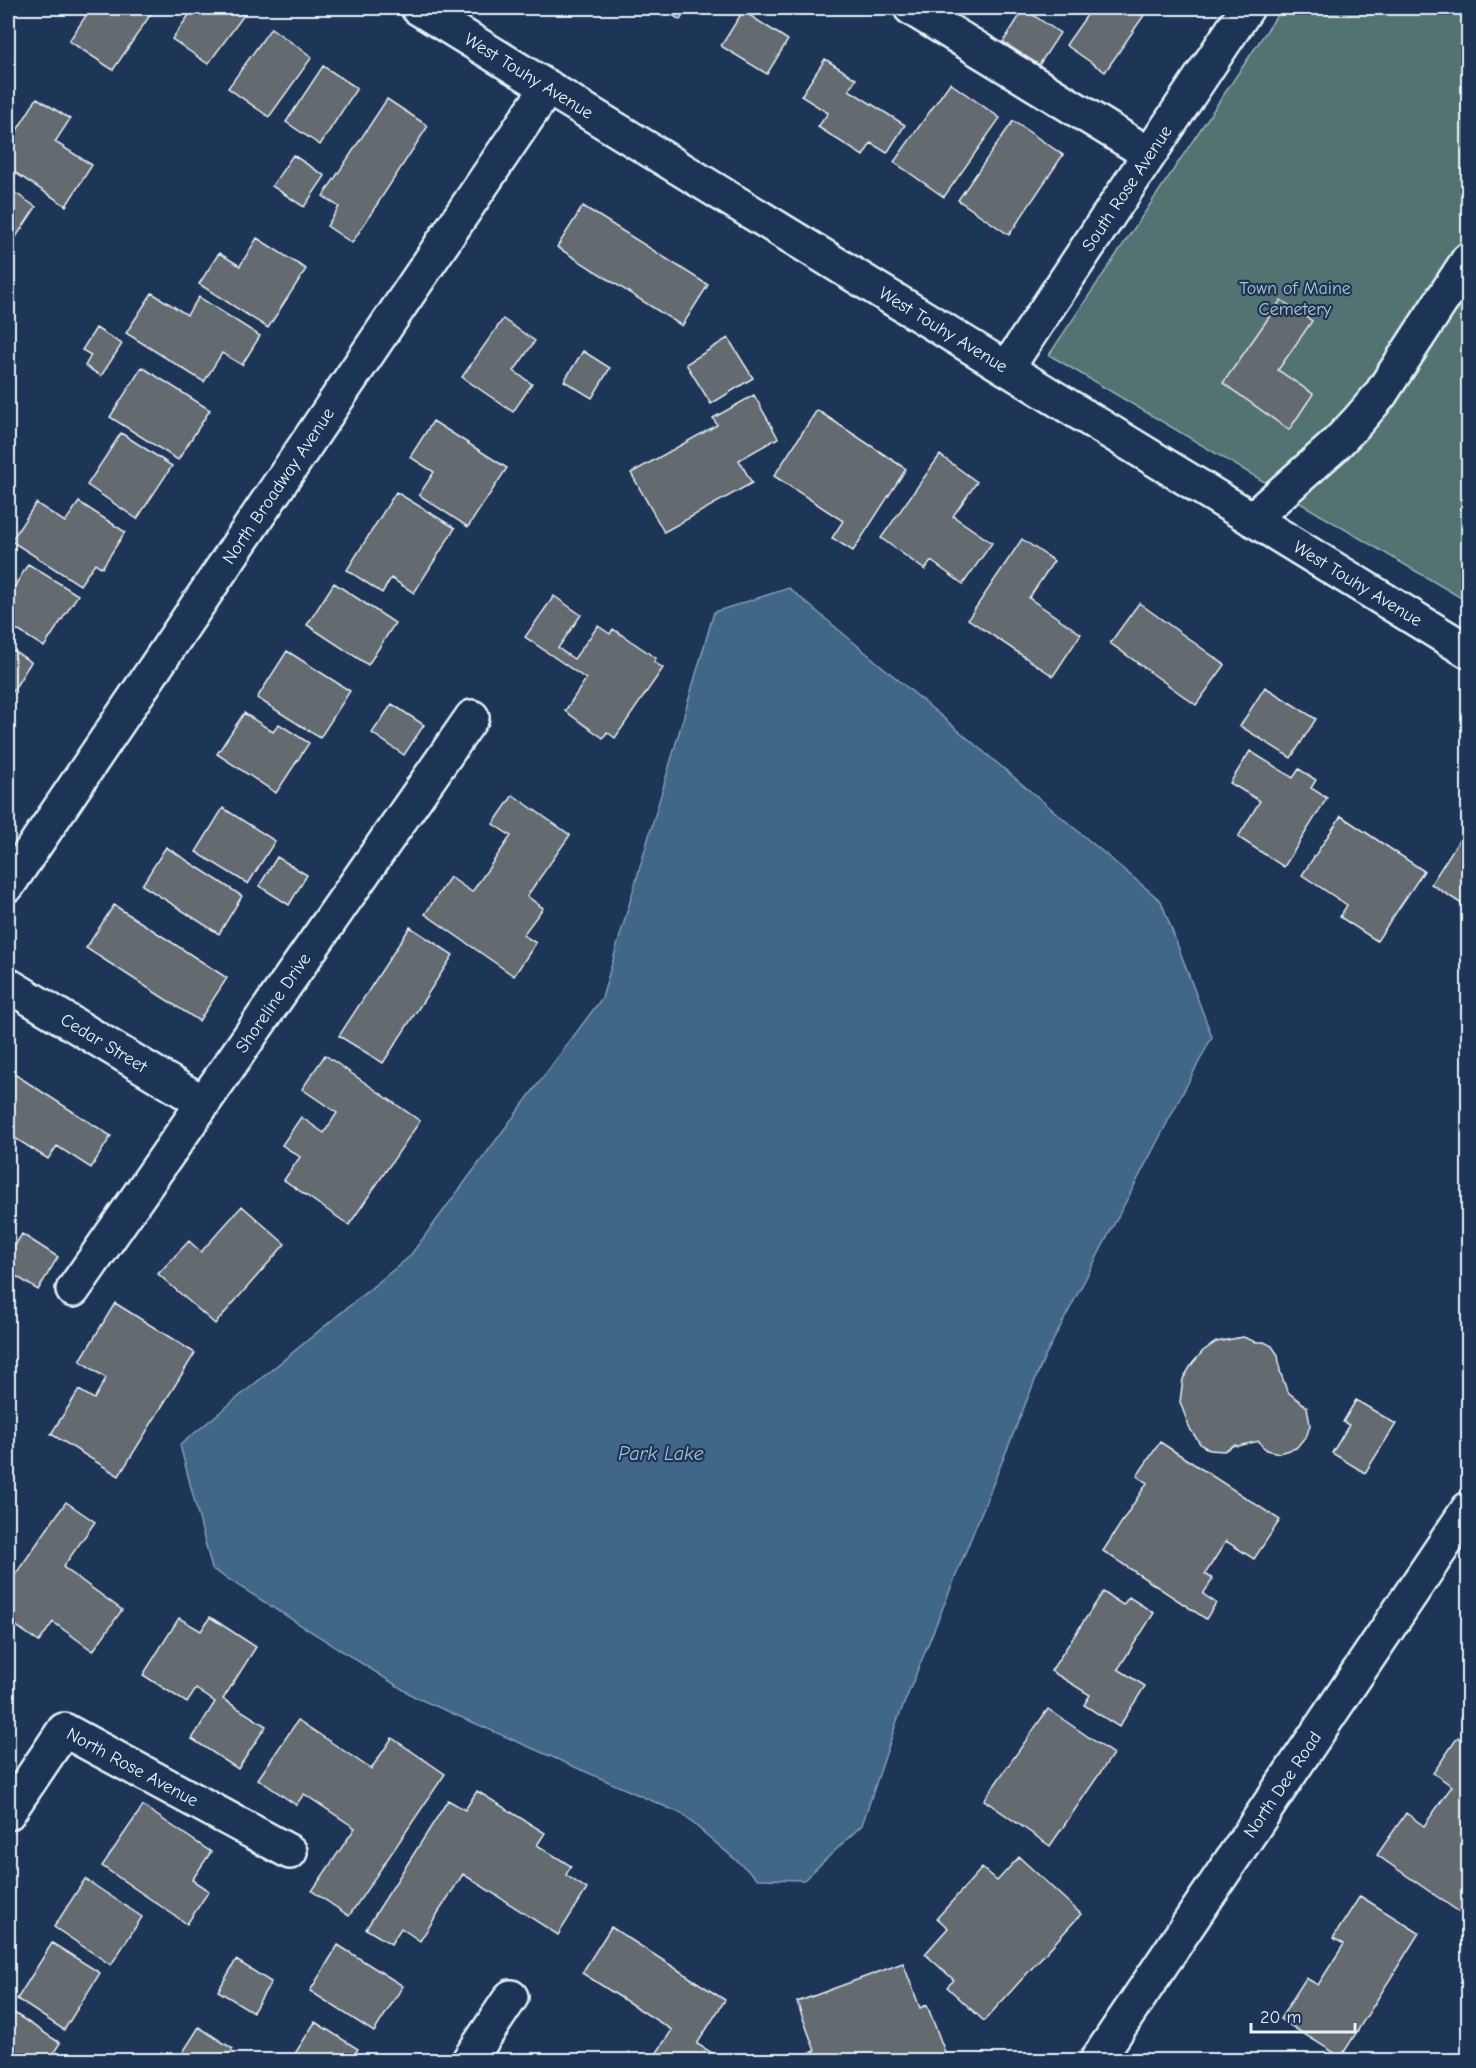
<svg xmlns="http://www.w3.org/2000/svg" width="1476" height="2068" viewBox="0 0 1476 2068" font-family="'Comic Neue',sans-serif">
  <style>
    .green { fill: #527372; stroke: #9db2b5; stroke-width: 1.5 }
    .water { fill: #406688; stroke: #839eb5; stroke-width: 1.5 }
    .building { fill: #646a70; stroke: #e8f1f8; stroke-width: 1.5 }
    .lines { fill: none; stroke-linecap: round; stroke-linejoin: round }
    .minor-casing { stroke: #e8f1f8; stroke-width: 38 }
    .major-casing { stroke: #e8f1f8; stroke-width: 38 }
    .minor { stroke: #1d3557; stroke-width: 33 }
    .major { stroke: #1d3557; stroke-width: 33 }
    .labels { text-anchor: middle; stroke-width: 4.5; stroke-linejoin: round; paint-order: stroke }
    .street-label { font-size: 18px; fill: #e8f1f8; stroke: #1d3557 }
    .park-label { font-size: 18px; fill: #b4c5c9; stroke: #1d3557 }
    .water-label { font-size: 20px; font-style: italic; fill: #adc0d1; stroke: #1d3557 }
  </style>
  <rect width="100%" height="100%" fill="#1d3557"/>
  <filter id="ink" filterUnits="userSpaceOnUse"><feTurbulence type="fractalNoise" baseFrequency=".0167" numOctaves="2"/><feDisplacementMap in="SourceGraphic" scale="12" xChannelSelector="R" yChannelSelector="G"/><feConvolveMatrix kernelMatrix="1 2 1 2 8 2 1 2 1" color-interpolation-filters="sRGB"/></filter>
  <g filter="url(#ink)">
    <!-- green -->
    <path class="green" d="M1282,8H1468V602L1049,355Z"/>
    <!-- water -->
    <path class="water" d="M789,588L1161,901L1212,1037L1044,1358L897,1721L862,1825L804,1880L758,1879L682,1814L415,1697L212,1569L180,1445L409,1257L602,998L714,612Z"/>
    <!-- building -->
    <path class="building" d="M91,8H155L113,70L69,41Z
      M194,8H233L244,15L208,64L172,39Z
      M661,8H688L680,20Z
      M1092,8H1149L1105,72L1066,45Z
      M1024,9L1060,33L1039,65L1003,42Z
      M743,11L788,40L767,74L721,46Z
      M271,28L312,57L269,117L228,88Z
      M825,59L856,79L849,90L905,125L887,153L871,143L863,156L818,127L828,113L801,96Z
      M323,66L357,88L320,145L286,122Z
      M950,83L1000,118L944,197L894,162Z
      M37,98L70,119L55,142L92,165L66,206L8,168V145Z
      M387,99L428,126L352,243L327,226L339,207L323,196Z
      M1013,121L1063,155L1009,235L958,200Z
      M293,155L325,176L304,207L272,186Z
      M8,188L36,207L8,249Z
      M583,206L708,285L682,326L557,247Z
      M257,238L306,269L268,328L199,284L219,253L240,266Z
      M152,293L187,315L199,297L260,336L242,365L222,353L204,382L126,333Z
      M1281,300L1312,321L1278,370L1313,394L1289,430L1223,383Z
      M503,319L535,341L514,371L532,384L513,412L462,377Z
      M96,328L122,344L101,376L85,366L91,355L82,350Z
      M728,338L753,378L711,404L686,364Z
      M583,351L610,368L592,398L564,381Z
      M142,367L210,410L178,460L110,417Z
      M754,395L778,438L739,460L752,483L664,532L631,473L717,425L713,418Z
      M817,410L906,469L853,551L832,538L843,521L774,476Z
      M433,421L507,468L468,527L419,495L434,472L410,457Z
      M121,433L172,466L137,519L87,485Z
      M940,455L977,482L953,516L992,543L963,584L931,561L925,570L881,538Z
      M396,492L455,528L414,593L391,578L382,593L347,570Z
      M79,502L125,532L102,568L95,563L80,585L11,541L36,503L65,522Z
      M1022,539L1054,561L1029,598L1081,634L1053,676L968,619Z
      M28,564L78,595L44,647L8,624V597Z
      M334,583L395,623L368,665L307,625Z
      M554,596L581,615L558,648L574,659L598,626L610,634L613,629L656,658L654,662L663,668L615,738L607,732L603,738L565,711L586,679L525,637Z
      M1139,603L1225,665L1196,705L1110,643Z
      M8,647L31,662L8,699Z
      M287,651L350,691L320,738L257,698Z
      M1265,687L1316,719L1291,758L1240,726Z
      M392,704L424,725L404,755L372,733Z
      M244,713L273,732L279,724L309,743L276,793L217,754Z
      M1250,751L1293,778L1299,769L1316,780L1311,788L1327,798L1284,867L1238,837L1260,801L1230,783Z
      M513,795L570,835L527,896L543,908L523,935L536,943L514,976L425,914L450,877L472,892L511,836L493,824Z
      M223,808L275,841L248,884L196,852Z
      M1341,816L1424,871L1377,941L1340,917L1347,905L1302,875Z
      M1468,826V908L1431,884Z
      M166,847L242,896L219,934L142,885Z
      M277,857L307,875L289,905L259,886Z
      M114,905L227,978L199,1021L86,948Z
      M410,927L453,955L383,1063L339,1036Z
      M325,1055L420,1121L349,1225L284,1180L300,1157L282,1145L301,1117L324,1133L337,1113L302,1089Z
      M8,1070L111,1136L91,1168L57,1146L48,1159L15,1138L11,1143L8,1140Z
      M242,1206L285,1244L215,1324L158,1274L189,1241L201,1252Z
      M22,1234L58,1257L38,1290L8,1271V1257Z
      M115,1303L195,1353L119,1476L51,1434L79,1390L94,1399L106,1378L80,1361Z
      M1243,1337L1256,1342H1264L1272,1346L1278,1355L1280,1371L1286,1388L1289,1393L1307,1407L1310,1425L1307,1435L1296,1448L1279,1453L1267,1450L1262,1446L1259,1441L1238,1446L1234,1445L1224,1451L1210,1450L1201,1445L1190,1429L1180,1402L1183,1379L1192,1364L1203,1351L1216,1342Z
      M1356,1400L1396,1424L1365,1473L1332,1453L1349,1425L1343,1422Z
      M1160,1442L1280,1520L1254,1559L1226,1541L1205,1574L1213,1579L1203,1594L1216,1603L1206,1619L1103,1551L1147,1483L1137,1476Z
      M66,1502L95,1522L63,1567L122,1610L93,1651L53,1622L39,1642L8,1620V1585Z
      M1103,1592L1123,1605L1129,1597L1154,1613L1118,1669L1145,1686L1119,1727L1084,1705L1090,1695L1051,1671Z
      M210,1617L256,1647L223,1699L266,1726L238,1769L192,1739L215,1702L196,1689L187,1703L143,1675L179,1618L201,1631Z
      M1048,1709L1113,1754L1050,1846L984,1800Z
      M298,1720L371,1769L392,1738L445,1774L349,1916L312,1891L355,1828L304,1794L296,1805L258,1779Z
      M1458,1737L1468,1744V1911L1465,1916L1377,1855L1406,1813L1424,1826L1452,1786L1433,1773Z
      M477,1791L545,1833L537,1845L571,1866L566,1875L587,1889L558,1935L463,1874L420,1941L401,1928L391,1944L366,1929L448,1800L465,1810Z
      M143,1806L211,1852L192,1880L209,1891L187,1924L102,1866Z
      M1019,1857L1081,1914L984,2021L947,1987L954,1980L925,1954L948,1928L937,1918L982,1868L997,1881Z
      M85,1879L142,1917L111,1965L54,1927Z
      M1360,1896L1419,1933L1341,2057L1280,2019L1306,1978L1318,1985L1344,1944L1333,1938Z
      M611,1927L725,2000L697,2044L719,2057L717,2060H652L672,2030L582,1973Z
      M52,1943L100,1973L64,2030L17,1999Z
      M338,1945L403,1986L374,2032L310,1991Z
      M236,1960L271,1982L253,2012L218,1991Z
      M903,1963L920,2008L927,2005L948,2060H789L815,2051L797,2002Z
      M8,2009L60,2043L49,2060H8Z
      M315,2022L358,2049L351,2060H291Z
      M199,2027L233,2049L226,2060H178Z"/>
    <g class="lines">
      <!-- minor casing -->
      <g class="minor-casing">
        <g id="minor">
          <path d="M911,8L1149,154"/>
          <path id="s1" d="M1007,368L1247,8"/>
          <path d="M1252,519L1333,447L1356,423L1380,395L1468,260"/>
          <path id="s2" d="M8,885L548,87"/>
          <path id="s3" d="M8,985L202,1102"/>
          <path id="s4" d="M73,1290L472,717"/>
          <path id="s5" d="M8,1813L64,1730L290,1852"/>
          <path d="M469,2060L511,1997"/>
        </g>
      </g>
      <!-- major casing -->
      <g class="major-casing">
        <g id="major">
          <path id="s6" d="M418,8L1468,651"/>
          <path id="s7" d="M1097,2060L1468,1509"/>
        </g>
      </g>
      <!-- minor -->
      <use href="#minor" class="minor"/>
      <!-- major -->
      <use href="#major" class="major"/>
    </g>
  </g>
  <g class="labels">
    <!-- street labels -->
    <g class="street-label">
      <text dy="6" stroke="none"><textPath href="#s6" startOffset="130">West Touhy Avenue</textPath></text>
      <text dy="6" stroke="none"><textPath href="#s1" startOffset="216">South Rose Avenue</textPath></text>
      <text dy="6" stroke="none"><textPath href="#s6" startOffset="616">West Touhy Avenue</textPath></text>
      <text dy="6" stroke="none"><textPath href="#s2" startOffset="482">North Broadway Avenue</textPath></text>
      <text dy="6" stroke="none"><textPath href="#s6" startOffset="1102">West Touhy Avenue</textPath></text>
      <text dy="6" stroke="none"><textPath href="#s4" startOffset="350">Shoreline Drive</textPath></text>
      <text dy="6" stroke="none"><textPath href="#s3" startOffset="112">Cedar Street</textPath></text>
      <text dy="6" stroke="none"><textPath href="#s5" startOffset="178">North Rose Avenue</textPath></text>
      <text dy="6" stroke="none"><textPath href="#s7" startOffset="332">North Dee Road</textPath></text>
    </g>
    <!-- park labels -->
    <g class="park-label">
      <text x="1295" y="294">Town of Maine<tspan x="1295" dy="21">Cemetery</tspan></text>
    </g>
    <!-- water labels -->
    <g class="water-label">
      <text x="661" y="1460">Park Lake</text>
    </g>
  </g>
  <!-- margin -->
  <rect width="1476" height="2068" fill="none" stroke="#1d3557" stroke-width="30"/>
  <rect x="15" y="15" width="1446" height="2038" fill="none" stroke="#e8f1f8" stroke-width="2" filter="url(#ink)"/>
  <!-- scale -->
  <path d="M1251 2023v9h104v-9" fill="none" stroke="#e8f1f8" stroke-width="3"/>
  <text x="1260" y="2023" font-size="18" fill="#e8f1f8" stroke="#1d3557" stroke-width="4.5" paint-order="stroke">20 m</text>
</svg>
